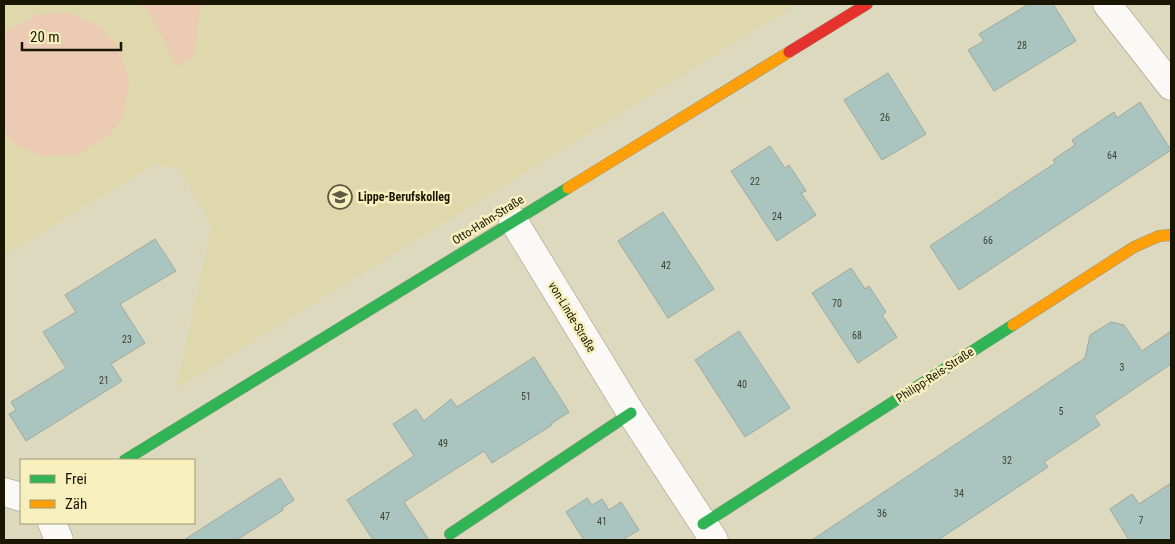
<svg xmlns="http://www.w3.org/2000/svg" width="1175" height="544" viewBox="0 0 1175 544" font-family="'Roboto Condensed',sans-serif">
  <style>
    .built { fill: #dfd8ad }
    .green { fill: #ebcbb4 }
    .building { fill: #aac4c0; stroke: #a0a9a0 }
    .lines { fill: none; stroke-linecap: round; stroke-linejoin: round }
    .street-casing { stroke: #999682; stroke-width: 29 }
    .fast-casing { stroke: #999682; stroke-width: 12 }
    .slow-casing { stroke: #999682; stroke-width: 12 }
    .jam-casing { stroke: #999682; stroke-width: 12 }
    .street { stroke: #faf9f5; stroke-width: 28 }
    .fast { stroke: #30b455; stroke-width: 11 }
    .slow { stroke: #ff9f0a; stroke-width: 11 }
    .jam { stroke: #e5322d; stroke-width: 11 }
    .labels { text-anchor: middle; stroke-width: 5; stroke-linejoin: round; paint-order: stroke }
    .number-label { font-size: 10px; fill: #3d4233 }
    .poi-label { font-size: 12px; font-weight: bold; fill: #191604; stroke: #f7f0be; text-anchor: start }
    .street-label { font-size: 12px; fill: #191604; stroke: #f7f0be }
  </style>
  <rect width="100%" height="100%" fill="#ddd9be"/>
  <!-- built -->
  <path class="built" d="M4,4H797L176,389L212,226L179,169L155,164L4,256Z"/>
  <!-- green -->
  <path class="green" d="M139,4H201L194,55L187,62L177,67C164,45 160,20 139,4Z
    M71,13L101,27L121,51L129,83L123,115L116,127L103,140L74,155L42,156L13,143L4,132V37L10,29L39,14Z"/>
  <!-- building -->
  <path class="building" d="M1029,4H1053L1076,41L994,91L968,50L984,41L979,34Z
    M888,73L926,134L882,160L844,100Z
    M1140,102L1171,150L959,290L930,246L1055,163L1053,160L1075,145L1072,140L1114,112L1117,118Z
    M770,146L785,168L789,165L806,191L801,193L816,215L777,241L731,171Z
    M663,212L714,289L668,318L618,241Z
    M155,239L176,271L120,304L145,343L111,364L122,381L26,441L9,414L16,410L11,402L66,368L43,332L76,312L65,295Z
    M851,268L865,289L869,286L886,312L882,315L897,337L858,363L812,293Z
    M1111,322L1124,325L1142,351L1171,331V364L1094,416L1100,425L1044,462L1048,467L938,540H812L1085,358L1090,335Z
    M739,331L790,408L745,437L695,360Z
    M534,357L569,412L551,424L552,425L492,463L484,451L404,502L429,540H373L347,500L414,456L393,424L416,409L424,421L451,399L457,407Z
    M280,478L294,500L282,508L283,510L237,540H184Z
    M1171,483V540H1129L1110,509L1132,494L1139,504Z
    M587,498L592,505L602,499L609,510L621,502L639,530L622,540H584L566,512Z"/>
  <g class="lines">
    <!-- street casing -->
    <g class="street-casing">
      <path id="street" d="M1107,4L1171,86
        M513,220L631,413L714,540
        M4,492L21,497
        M52,523L59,540"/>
    </g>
    <!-- fast casing -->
    <g class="fast-casing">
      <path id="fast" d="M125,460L568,188
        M703,524L1013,325
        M450,534L631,413"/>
    </g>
    <!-- slow casing -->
    <g class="slow-casing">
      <path id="slow" d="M568,188L789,52
        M1013,325L1134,247L1159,236L1171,235"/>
    </g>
    <!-- jam casing -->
    <g class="jam-casing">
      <path id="jam" d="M789,52L867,4"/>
    </g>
    <!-- street -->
    <use href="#street" class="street"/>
    <!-- fast -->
    <use href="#fast" class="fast"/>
    <!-- slow -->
    <use href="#slow" class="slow"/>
    <!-- jam -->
    <use href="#jam" class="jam"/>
  </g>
  <!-- icons -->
  <defs>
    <g id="school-ring" transform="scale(1.25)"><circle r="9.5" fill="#f7f0be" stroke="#5e5a45" stroke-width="1.5"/><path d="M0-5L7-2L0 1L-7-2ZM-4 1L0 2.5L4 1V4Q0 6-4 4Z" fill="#5e5a45"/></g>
  </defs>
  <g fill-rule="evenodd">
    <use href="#school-ring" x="340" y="197"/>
  </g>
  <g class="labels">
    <!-- number labels -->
    <g class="number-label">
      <text x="1022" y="49">28</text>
      <text x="885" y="121">26</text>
      <text x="1112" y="159">64</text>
      <text x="755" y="185">22</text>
      <text x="777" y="220">24</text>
      <text x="988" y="244">66</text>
      <text x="666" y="269">42</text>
      <text x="837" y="307">70</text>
      <text x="857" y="339">68</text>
      <text x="127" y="343">23</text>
      <text x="1122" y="371">3</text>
      <text x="104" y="384">21</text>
      <text x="742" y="388">40</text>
      <text x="526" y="400">51</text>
      <text x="1061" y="415">5</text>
      <text x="443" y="447">49</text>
      <text x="1007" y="464">32</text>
      <text x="959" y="497">34</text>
      <text x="882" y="517">36</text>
      <text x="385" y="520">47</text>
      <text x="1141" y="524">7</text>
      <text x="602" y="525">41</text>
    </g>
    <!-- poi labels -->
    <g class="poi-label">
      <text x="358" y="201">Lippe-Berufskolleg</text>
    </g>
    <!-- street labels -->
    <g class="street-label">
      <text transform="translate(488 220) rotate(-32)" y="4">Otto-Hahn-Straße</text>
      <text transform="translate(572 317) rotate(59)" y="4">von-Linde-Straße</text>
      <text transform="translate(935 375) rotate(-33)" y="4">Philipp-Reis-Straße</text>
    </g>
  </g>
  <!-- border -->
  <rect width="1175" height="544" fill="none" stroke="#191604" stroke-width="10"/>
  <!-- legend -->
  <rect x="20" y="459" width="175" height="65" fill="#f7f0be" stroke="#9e9974"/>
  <rect x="30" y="475" width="25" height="8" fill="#30b455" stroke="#9e9974"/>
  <text x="65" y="484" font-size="15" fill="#191604">Frei</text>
  <rect x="30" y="500" width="25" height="8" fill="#ff9f0a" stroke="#9e9974"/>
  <text x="65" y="509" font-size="15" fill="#191604">Zäh</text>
  <!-- scale -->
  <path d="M22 42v8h99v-8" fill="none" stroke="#191604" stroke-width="2.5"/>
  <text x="30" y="42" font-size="15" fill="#191604" stroke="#f7f0be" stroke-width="4" paint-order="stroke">20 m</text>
</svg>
